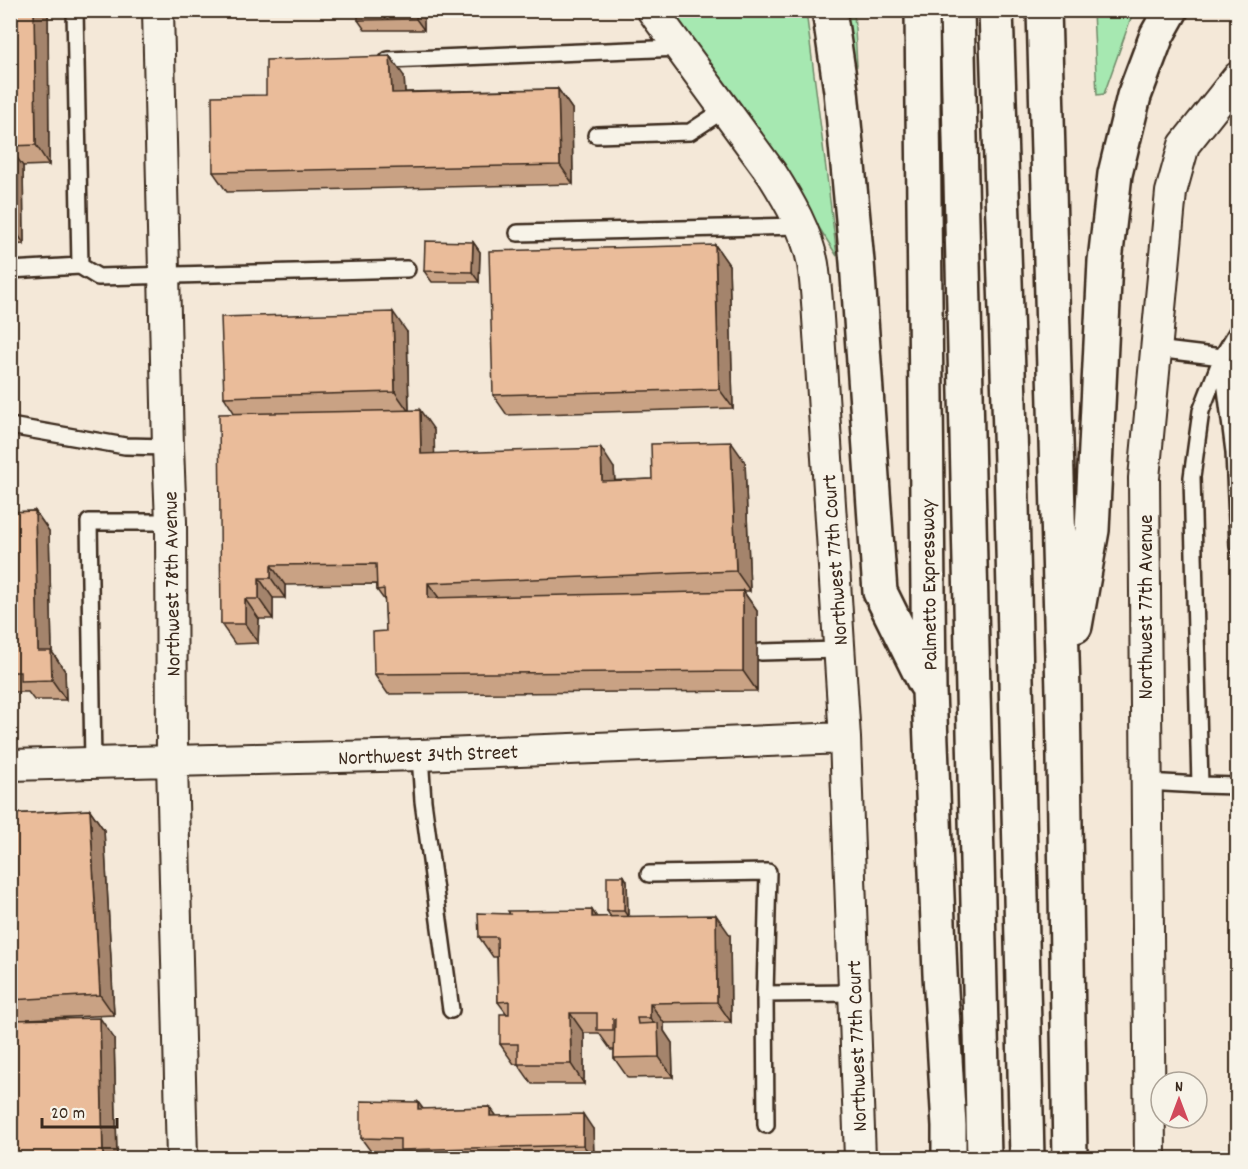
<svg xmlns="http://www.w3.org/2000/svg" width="1248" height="1169" viewBox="0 0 1248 1169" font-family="Dekko,sans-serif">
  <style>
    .green { fill: #a6e8b1; stroke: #708968; stroke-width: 1.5 }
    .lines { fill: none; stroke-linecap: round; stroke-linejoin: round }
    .service-casing { stroke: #3b2a1e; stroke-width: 20 }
    .minor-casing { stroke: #3b2a1e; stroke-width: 34 }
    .motorway-casing { stroke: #3b2a1e; stroke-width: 38 }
    .service { stroke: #f7f3e8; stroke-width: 15 }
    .minor { stroke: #f7f3e8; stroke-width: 30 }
    .motorway { stroke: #f7f3e8; stroke-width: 33 }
    .wall { fill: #c9a284; stroke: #3b2a1e; stroke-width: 1.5 }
    .shaded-wall { fill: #a4846c; stroke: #3b2a1e; stroke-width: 1.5 }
    .building { fill: #eabc9a; stroke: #3b2a1e; stroke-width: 1.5 }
    .labels { text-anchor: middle; stroke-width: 5; stroke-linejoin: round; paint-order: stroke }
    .street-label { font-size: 21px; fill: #3b2a1e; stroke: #f7f3e8 }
  </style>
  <rect width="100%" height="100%" fill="#f4e8d8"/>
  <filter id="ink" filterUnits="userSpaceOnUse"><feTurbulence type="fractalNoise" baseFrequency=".0167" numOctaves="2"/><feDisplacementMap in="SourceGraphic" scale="12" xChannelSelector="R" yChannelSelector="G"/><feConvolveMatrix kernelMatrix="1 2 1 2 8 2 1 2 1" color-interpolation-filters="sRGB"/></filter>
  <g filter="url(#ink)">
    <!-- green -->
    <path class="green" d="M671,11H806L837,256L741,104Z
      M842,11H854L857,66L847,70Z
      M1093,11H1135L1131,18L1104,94L1097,95Z"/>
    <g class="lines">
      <!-- service casing -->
      <g class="service-casing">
        <path id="service" d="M388,60L680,48
          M596,135L690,132L725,109
          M518,233L800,226
          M80,266L98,277L407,269
          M10,270L80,266L75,10
          M1238,330L1222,357L1234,452L1238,547
          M1156,349L1222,357L1201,411L1192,477L1200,785L1238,786
          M10,426L125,446L168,447
          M761,652L840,650
          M420,755L423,801L451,1010
          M93,763L89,522H171
          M1146,782L1200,785
          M649,874L768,872L765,994L855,993
          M765,994L766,1125"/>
      </g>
      <!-- minor casing -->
      <g class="minor-casing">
        <path id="minor" d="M158,10L168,447L171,522L172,762L182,1158
          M652,10L772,174C789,201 807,232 813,264C815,277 816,290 817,302L845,738L860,1158
          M10,765L420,755L845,738
          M1150,1158L1144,478L1171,192L1184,145L1238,77"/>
      </g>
      <!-- motorway casing -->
      <g class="motorway-casing">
        <path id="motorway" d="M829,10L841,91L857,262L880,592L925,683
          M922,10L929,691L940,974L949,1126V1158
          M957,10L984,1158
          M996,10L1011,462L1027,1158
          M1044,10L1063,692L1070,1158
          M1075,626L1092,530L1105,261L1115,174L1134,96L1157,35L1171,10"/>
      </g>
      <!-- service -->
      <use href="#service" class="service"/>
      <!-- minor -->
      <use href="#minor" class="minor"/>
      <!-- motorway -->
      <use href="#motorway" class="motorway"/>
    </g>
    <!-- wall -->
    <path class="wall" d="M10,10H48L49,165L23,166L24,244L10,245Z
      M424,10V30H365L358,20Z
      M404,76L405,92L558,89L572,109L573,184L227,192L213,172L266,95Z
      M473,242L480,252L479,282H432L424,271Z
      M715,245L729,265L733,408L507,415L493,395Z
      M407,332L409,410L434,430V454L614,468L615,481L652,479L745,462L750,591H743L757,611V691L388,694L374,674L386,631L385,601L377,590V584L285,585V598H273V619H259L258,643L235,644L221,624L235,414L224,397Z
      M35,511L49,531L52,652L65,671L66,700H34L28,692H10V512Z
      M90,810L104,830L114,1015L27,1019L114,1038L117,1158H10V814Z
      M624,876L627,881L628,916L730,935L731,1022L664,1023V1031L672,1043L673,1077L628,1078L614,1058V1050H611L599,1033H584V1084H532L518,1064H514L500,1044L507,1014L498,1002L497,957H493L479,937L597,917H611L607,911Z
      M490,1107L496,1116L593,1129L594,1158H406L402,1154L372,1153L361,1138L423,1109Z"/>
    <!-- shaded-wall -->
    <path class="shaded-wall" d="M34,10H48L49,165L36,145Z
      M416,10H424V30L416,19Z
      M390,56L404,76L406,112L392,93Z
      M558,89L572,109L573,184L560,165Z
      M10,148L23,166L24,244L11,224Z
      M473,242L480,252L479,282L472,272Z
      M715,245L729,265L733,408L719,389Z
      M393,312L407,332L409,412L395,392Z
      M420,410L434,430L435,474L421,454Z
      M731,442L745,462L750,591L736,571Z
      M601,448L614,468L616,501L602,481Z
      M35,511L49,531L52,652L65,671L66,700L52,680L38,651Z
      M271,565L285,585V598L271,578Z
      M259,578L273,598V619L259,599Z
      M428,583L442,602L428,598Z
      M743,591L757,611V691L743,671Z
      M245,599L259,619L258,643L245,624Z
      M90,810L104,830L114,1015L100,995Z
      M624,876L627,881L628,917L624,911Z
      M592,910L606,930L592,917Z
      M716,915L730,935L731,1022L717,1002Z
      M650,1003L664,1023V1031L672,1043L673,1077L659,1057L658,1030L650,1018Z
      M570,1013L584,1033V1084L571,1064Z
      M100,1018L114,1038L117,1158H103Z
      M418,1102L429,1117L418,1109Z
      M490,1107L501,1122L490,1116Z
      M583,1114L593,1129L594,1158H593L583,1145Z"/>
    <!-- building -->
    <path class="building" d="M10,10H34L36,145L10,146Z
      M358,10H416V19L358,20Z
      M390,56L392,93L558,89L560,165L213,172L212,96L266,95V60Z
      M425,241L473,242L472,272L424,271Z
      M715,245L719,389L493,395L489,251Z
      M393,312L395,392L224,397L221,317Z
      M420,410L421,454L601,448L602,481L652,479L651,444L731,442L736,571L428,583V598L743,591V671L374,674L373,632L386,631L384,589L377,590L376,564L271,565V578H259V599H245V624H221L219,414Z
      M35,511L38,651H51L52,680L20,681V672H10V512Z
      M90,810L100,995L10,1000V814Z
      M607,876H624V911H607Z
      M592,910V917L716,915L717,1002L650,1003V1018H637L638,1024L658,1023L659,1057L614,1058L615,1019H613V1030H597V1013H570L571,1064H518V1044H500V1014H509V1001L498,1002L497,937H479L478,913L510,914L508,911Z
      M100,1018L103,1158H10V1020Z
      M361,1101L418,1102V1109L490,1107V1116L583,1114V1145L400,1150V1139L361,1138Z"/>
  </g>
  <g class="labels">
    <!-- street labels -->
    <g class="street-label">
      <text transform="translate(834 560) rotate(-94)" y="7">Northwest 77th Court</text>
      <text transform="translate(171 584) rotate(-91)" y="7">Northwest 78th Avenue</text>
      <text transform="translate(928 585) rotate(-91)" y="7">Palmetto Expressway</text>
      <text transform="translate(1145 607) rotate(-90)" y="7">Northwest 77th Avenue</text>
      <text transform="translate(428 754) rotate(-2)" y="7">Northwest 34th Street</text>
      <text transform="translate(856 1046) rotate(-92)" y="7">Northwest 77th Court</text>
    </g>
  </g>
  <!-- margin -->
  <rect width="1248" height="1169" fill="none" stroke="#f7f3e8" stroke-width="36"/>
  <rect x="18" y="18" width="1212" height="1133" fill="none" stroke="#3b2a1e" stroke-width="2" filter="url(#ink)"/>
  <!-- north arrow -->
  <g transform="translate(1179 1100)"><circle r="28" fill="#f7f3e8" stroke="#aca397" stroke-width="1.5"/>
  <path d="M0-4.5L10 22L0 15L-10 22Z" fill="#d1495b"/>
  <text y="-9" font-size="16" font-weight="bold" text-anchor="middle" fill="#3b2a1e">N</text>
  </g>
  <!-- scale -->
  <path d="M42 1118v9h75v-9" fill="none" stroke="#3b2a1e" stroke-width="3"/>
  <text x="51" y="1118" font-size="18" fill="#3b2a1e" stroke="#f7f3e8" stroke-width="4.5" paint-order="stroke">20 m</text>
</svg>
